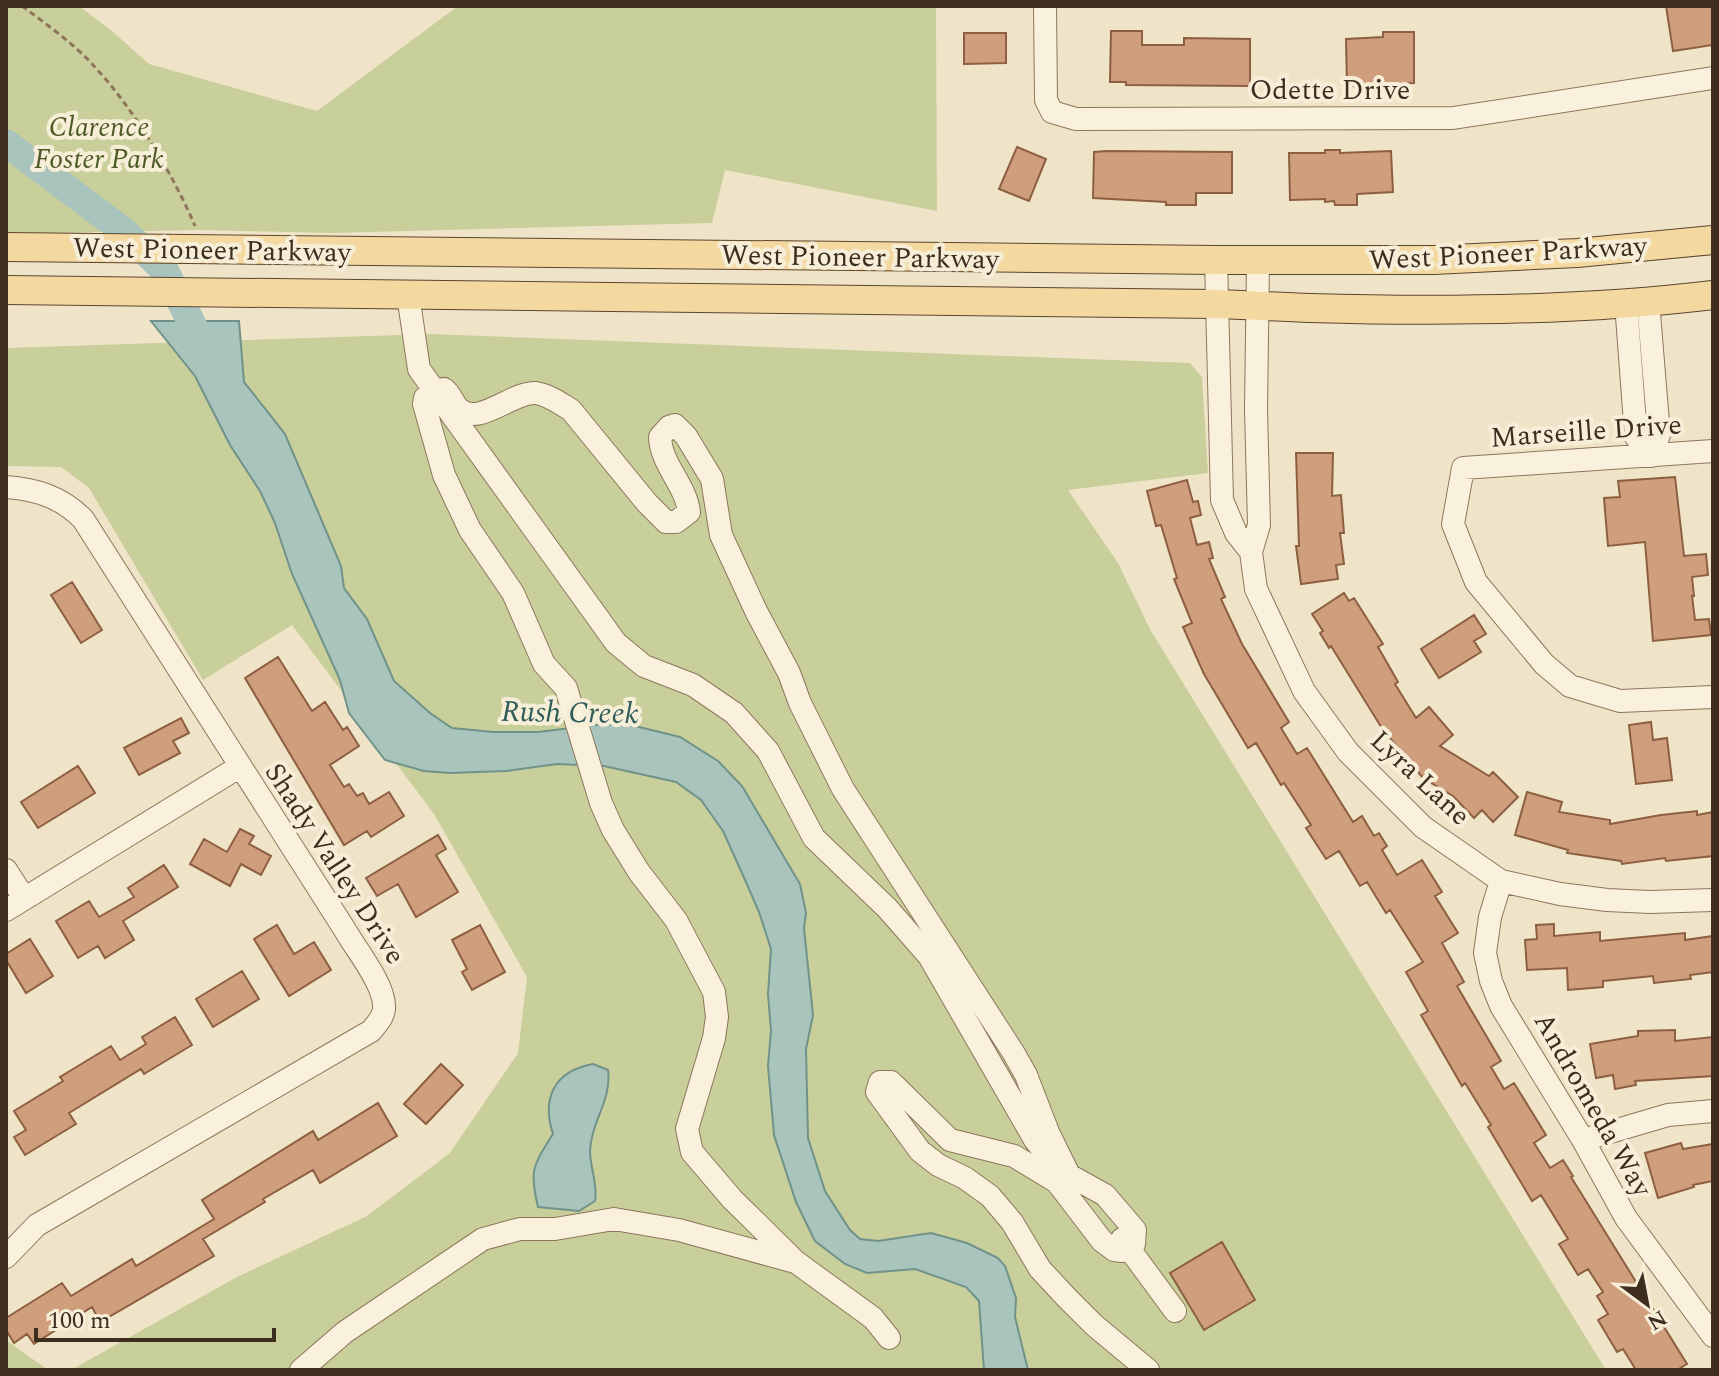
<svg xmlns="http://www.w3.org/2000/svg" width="1719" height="1376" viewBox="0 0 1719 1376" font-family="Spectral,serif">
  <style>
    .green { fill: #c9cf9b }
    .water { fill: #a9c4bc; stroke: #6f938a; stroke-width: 2 }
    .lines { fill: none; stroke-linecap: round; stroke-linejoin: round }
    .river { stroke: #a9c4bc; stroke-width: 28 }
    .building { fill: #cf9f7d; stroke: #8d5f41; stroke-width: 2 }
    .minor-casing { stroke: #8d765c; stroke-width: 24 }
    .major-casing { stroke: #5b4430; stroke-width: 30 }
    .path { stroke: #8d765c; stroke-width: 3; stroke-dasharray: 6 4; stroke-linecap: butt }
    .minor { stroke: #faf1dc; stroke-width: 22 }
    .major { stroke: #f3d9a0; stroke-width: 28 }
    .labels { text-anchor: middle; stroke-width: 8; stroke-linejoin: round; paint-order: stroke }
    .street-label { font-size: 28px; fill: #3d2e20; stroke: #f7eed8 }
    .park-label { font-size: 28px; font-style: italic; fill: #4d5a26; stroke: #f7eed8 }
    .water-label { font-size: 30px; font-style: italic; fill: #2f5d5a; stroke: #f7eed8 }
  </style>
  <rect width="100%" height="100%" fill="#f0e4c8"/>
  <!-- green -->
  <path class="green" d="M6,6H79L112,31L149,64L317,111L458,6H936L937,211L725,170L712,223L332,233L197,230L6,234Z
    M430,334L1190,363L1202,377L1208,473L1068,490L1118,563L1151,631L1606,1370H71L235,1278L367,1216L450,1153L518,1053L527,977L434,814L292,625L203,680L89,488L61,467L6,466V348Z
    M6,1340L48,1370H6Z"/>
  <!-- water -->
  <path class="water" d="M151,321H239L244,382L285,434L341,566L344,588L367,619L394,681L430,713L452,728L493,732H538L605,724L635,726L680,737L718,761L742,786L800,884L806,913L804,928L813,1015L806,1049L808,1138L825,1191L850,1230L860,1239L878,1241L931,1233L967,1243L998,1258L1005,1266L1016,1298L1015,1317L1028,1370H984L979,1301L966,1287L915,1269L867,1273L845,1264L815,1241L796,1202L774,1135L768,1066L771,1031L768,994L771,949L759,912L742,873L723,831L701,800L676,782L604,766L557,764L507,771L450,773L424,771L385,760L349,713L340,680L292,574L275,523L260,491L230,445L195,376Z
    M593,1064L608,1070C612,1100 591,1122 590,1151C590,1168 598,1184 595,1201L579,1211L538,1207C529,1170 533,1166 553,1134C541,1097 555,1071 593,1064Z"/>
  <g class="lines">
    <!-- river -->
    <path class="river" d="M6,143L125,232L165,271L208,355"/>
  </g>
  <!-- building -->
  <path class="building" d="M1666,6H1713V45L1673,51Z
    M1111,31H1142V45H1184V38L1250,39V86L1126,85V82H1110Z
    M1383,32H1414V83L1347,86L1346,39L1383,37Z
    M964,33H1006V63L964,64Z
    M1017,147L1046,159L1029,201L999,189Z
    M1325,150H1340V153L1391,151L1393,192L1357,194V205H1335L1334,201L1325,202V199L1290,200L1289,153H1325Z
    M1107,151L1232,152V193H1196V205H1166V202L1093,198L1094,152Z
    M1296,453H1333L1332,496L1341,495L1344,533H1340L1344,564L1336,565L1338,579L1301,584L1296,546H1299Z
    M1675,477L1684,556L1706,554L1708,575L1692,577L1694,596H1692L1695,620L1709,619L1711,635L1653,641L1645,542L1608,546L1604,498L1620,497L1618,481Z
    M1187,480L1193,502L1198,501L1201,515L1190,518L1197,545L1209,542L1213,558L1209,559L1225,597L1221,599L1242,644L1289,722L1281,728L1297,754L1307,748L1353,822L1362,816L1374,836L1379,833L1387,846L1382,850L1397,875L1422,860L1442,892L1435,896L1458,933L1442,943L1464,982L1457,986L1501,1061L1491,1067L1504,1089L1514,1083L1546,1135L1534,1143L1550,1168L1563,1160L1573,1176L1571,1177L1687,1364L1677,1370H1636L1623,1349L1617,1352L1598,1320L1608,1314L1597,1296L1603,1292L1588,1269L1578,1275L1559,1244L1568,1239L1541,1195L1532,1201L1488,1127L1491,1125L1465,1083L1462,1086L1421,1015L1428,1011L1406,972L1423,962L1390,910L1386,913L1367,882L1360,886L1339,851L1326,859L1306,828L1311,825L1284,783L1281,785L1256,743L1248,748L1204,674L1183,627L1192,623L1174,579L1177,578L1161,525L1156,526L1147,491Z
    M72,582L102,630L81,643L51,595Z
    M1344,593L1349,601L1354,598L1383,644L1378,647L1398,682L1395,684L1416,718L1429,707L1453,735L1440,746L1489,776L1493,772L1518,797L1493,822L1482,810L1474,818L1453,796L1423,778L1383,730L1331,646L1329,648L1320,633L1323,631L1312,614Z
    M1474,615L1486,634L1474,641L1481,652L1439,678L1421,649Z
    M278,657L312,711L325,702L343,730L347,727L359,746L330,765L344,787L349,784L357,796L363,793L369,804L389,792L404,816L371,837L367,831L344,845L245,678Z
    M181,718L189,733L173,741L180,753L139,775L124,748Z
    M1651,722L1653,740L1667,738L1672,780L1636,784L1629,725Z
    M78,766L95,793L38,828L21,802Z
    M1527,792L1562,802L1559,812L1610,820V824L1661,815L1697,811V815L1713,812V856L1666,861L1665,858L1622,864L1621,861L1567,853L1568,850L1515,835Z
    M240,829L254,836L249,844L271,856L261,875L241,864L230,886L190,864L204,839L227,852Z
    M438,835L446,849L436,855L458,892L416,917L398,884L377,896L366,878Z
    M164,865L178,887L123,921L134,940L105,958L98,946L78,958L56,921L89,901L99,917L134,897L128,888Z
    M1554,924V936L1600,932V941L1685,933V940L1713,936V972L1690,975L1691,979L1654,983L1653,976L1603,981V987L1568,990L1567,968L1527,970L1525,940L1537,939L1536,925Z
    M277,925L294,954L314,942L331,970L289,996L254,939Z
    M480,925L505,972L472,990L462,972L467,969L452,940Z
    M30,939L53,976L26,993L6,960V954Z
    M242,971L259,999L213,1027L196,999Z
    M175,1017L192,1045L144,1074L141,1069L69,1113L76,1124L25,1155L14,1137L26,1130L14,1111L63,1081L60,1077L111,1046L120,1060L146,1044L142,1037Z
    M1675,1030V1041L1713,1037V1076L1635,1081L1636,1085L1615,1089L1613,1075L1596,1078L1590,1044L1638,1036V1031Z
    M441,1064L463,1085L426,1124L404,1104Z
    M378,1103L397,1136L320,1183L313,1170L263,1199L265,1202L203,1239L214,1256L100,1322L92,1307L34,1344L27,1334L14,1343L6,1330V1318L62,1283L71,1296L132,1259L136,1266L214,1219L202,1200L313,1131L318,1140Z
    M1681,1143L1683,1149L1713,1144V1181L1693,1185L1694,1187L1658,1198L1645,1153Z
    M1222,1242L1255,1300L1204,1330L1170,1273Z"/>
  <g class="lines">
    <!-- minor casing -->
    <g class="minor-casing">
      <path id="minor" d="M1045,6L1046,100L1052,112L1076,119L1453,118L1713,78
        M1216,260L1222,500L1236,533L1251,552
        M1258,260L1256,409L1259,525L1251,552L1256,589L1304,691L1348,752L1423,827L1501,881L1560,894L1607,900L1650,902L1713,900
        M408,295L419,369L616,643L644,666L693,685L734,713L768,751L814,838L887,908L929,956L1035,1140L1053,1163
        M1626,303L1636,437L1651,456L1659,435L1648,301
        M1713,451L1463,468L1453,524L1476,582L1544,664L1570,686L1620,701L1713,697
        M6,487C36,489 61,497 83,519L345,930C357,951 386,986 384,1009C383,1018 376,1025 371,1031L37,1225L6,1257
        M6,870L24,898
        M1501,881L1490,917L1485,953L1491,981L1501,1006L1583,1140L1626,1218L1713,1336
        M6,910L239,767
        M1583,1140L1668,1115L1713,1111
        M1122,1239L1175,1311
        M889,1338L873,1318L796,1262L732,1199L692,1152L687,1129L714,1038L717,1017L714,992L676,920L639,872L613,830L601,803L566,688L544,664L513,593L470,530L444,475L424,404L425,398L444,389C451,394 453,404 459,409C479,427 513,391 536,393C549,395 561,404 571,410L647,503L666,522H676L689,512C686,485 661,465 660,437L669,427L675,425L686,436L712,479L721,535L756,611L789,673L800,703L843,789L1013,1052L1026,1075L1048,1132L1069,1175L1105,1195L1135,1230L1134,1244L1122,1251L1114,1250L1102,1241L1057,1182L1014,1156L950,1140L891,1082H880L877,1092L920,1151L938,1165L965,1178L990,1196L1012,1222L1040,1269L1067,1298L1094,1325L1148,1370
        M301,1370L345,1332L483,1239L520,1229H555L614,1219L679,1230L795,1262"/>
    </g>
    <!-- major casing -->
    <g class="major-casing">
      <path id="major" d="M6,247L1216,260H1434L1577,253L1713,240
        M6,290C409,294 813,300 1216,304C1247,305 1279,307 1310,308C1444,312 1580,311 1713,295"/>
    </g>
    <!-- path -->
    <path class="path" d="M22,6C46,24 73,43 93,65C132,106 173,174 195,226"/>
    <!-- minor -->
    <use href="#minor" class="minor"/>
    <!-- major -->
    <use href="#major" class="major"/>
  </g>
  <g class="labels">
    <!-- street labels -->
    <g class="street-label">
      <text x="1330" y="99">Odette Drive</text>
      <text transform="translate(212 249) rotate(1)" y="10">West Pioneer Parkway</text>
      <text transform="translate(1508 252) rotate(-3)" y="10">West Pioneer Parkway</text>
      <text transform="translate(860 256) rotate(1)" y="10">West Pioneer Parkway</text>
      <text transform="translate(1586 430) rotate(-4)" y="10">Marseille Drive</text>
      <text transform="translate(1421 777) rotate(43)" y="10">Lyra Lane</text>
      <text transform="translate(336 863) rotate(57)" y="10">Shady Valley Drive</text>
      <text transform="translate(1594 1104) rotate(60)" y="10">Andromeda Way</text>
    </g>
    <!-- park labels -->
    <g class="park-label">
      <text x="99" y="136">Clarence<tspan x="99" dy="32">Foster Park</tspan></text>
    </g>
    <!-- water labels -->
    <g class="water-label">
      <text transform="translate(570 712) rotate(1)" y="10">Rush Creek</text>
    </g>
  </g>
  <!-- border -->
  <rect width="1719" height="1376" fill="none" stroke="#3d2e20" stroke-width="16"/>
  <!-- north arrow -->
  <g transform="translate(1647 1304) rotate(148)" stroke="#f7eed8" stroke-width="6" paint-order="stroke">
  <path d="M0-6L14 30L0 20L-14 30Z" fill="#3d2e20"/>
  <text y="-12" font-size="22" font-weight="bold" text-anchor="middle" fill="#3d2e20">N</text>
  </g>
  <!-- scale -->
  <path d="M36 1328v12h238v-12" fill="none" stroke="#3d2e20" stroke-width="4"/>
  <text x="48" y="1328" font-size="24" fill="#3d2e20" stroke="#f7eed8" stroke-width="6" paint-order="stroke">100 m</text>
</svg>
